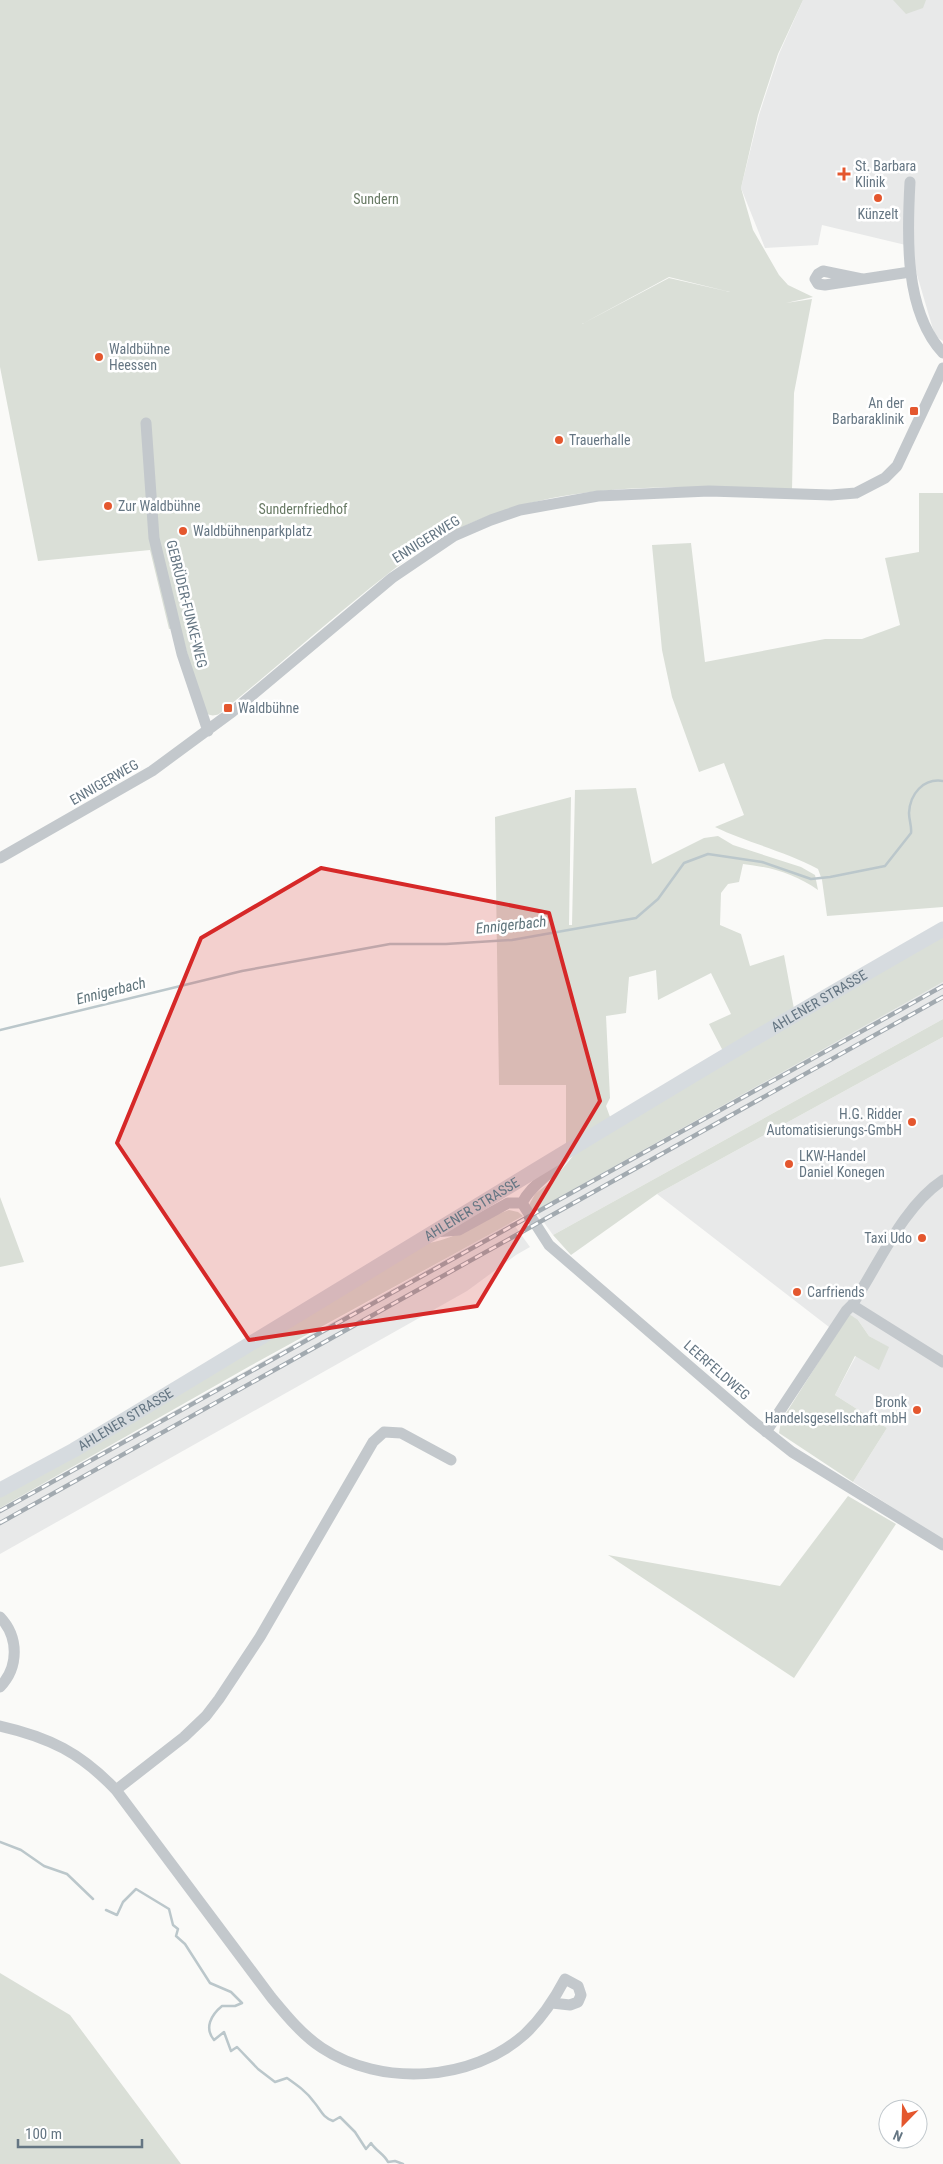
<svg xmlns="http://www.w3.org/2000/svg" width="943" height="2164" viewBox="0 0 943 2164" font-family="'Roboto Condensed',sans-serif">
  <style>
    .built { fill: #e8e9e9 }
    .green { fill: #dadfd7; fill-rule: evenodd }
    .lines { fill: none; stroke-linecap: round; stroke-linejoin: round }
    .stream { stroke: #bbc7cb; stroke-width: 2.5 }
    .minor { stroke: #c3c8cc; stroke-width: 11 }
    .major { stroke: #d6dbdf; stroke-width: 15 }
    .rail-casing { stroke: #a2aab0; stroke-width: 4.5 }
    .rail { stroke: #fff; stroke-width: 2.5; stroke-dasharray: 8; stroke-linecap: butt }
    .marked { fill: #d62828; fill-opacity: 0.2; stroke: #d62828; stroke-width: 4; stroke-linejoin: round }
    .poi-dot { fill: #e4572e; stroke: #fff; stroke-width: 2 }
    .labels { text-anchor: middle; stroke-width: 5; stroke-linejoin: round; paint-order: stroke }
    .poi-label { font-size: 14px; fill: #657683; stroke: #fff; text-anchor: start }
    .park-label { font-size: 14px; fill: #687a64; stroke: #fff }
    .street-label { font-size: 14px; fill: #657683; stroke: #fff }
    .water-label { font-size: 15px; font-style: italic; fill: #60757c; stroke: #fff }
  </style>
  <rect width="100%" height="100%" fill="#fafaf8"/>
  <!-- built -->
  <path class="built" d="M803,0H943V341L935,336L915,268L914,247L822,225L818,245L765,248L741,188L759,115L779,54Z
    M943,982V1019L553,1235L535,1210Z
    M943,1037V1540L853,1482L887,1428L835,1395L856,1356L888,1347L869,1336L858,1320L829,1327L657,1194Z
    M512,1222L530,1247L516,1255L467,1291L0,1554V1508Z"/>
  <!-- green -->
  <path class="green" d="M0,0H803L778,54L758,115L741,188L753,230L779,275L788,285L813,297L786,303L812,299L794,393L792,490C666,486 538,477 425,547C406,559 388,574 370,588C319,629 270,673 219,714C212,717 208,715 203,711L180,627L169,629L150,550L38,561L0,367ZM669,277L730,292L669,278L582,324Z
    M893,0H926L923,8L906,14Z
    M919,493H943V907L827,916L822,880L818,869C785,851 748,843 715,827L744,815L724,763L699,772L672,697L662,650L652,545L691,543L705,662L825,639H862L900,625L885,558L919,552Z
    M636,788L652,864L704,838L718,836L733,845L801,867L815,875L818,890C795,874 771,867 743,864L739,882L728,884L721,893L720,925L741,934L750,966L784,955L794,1009L723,1051L709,1024L731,1014L711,973L658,1000L656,970L629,977L626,1013L606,1016L610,1098L606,1106L610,1117L566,1145V1085H499L495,817L571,797L569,925H572L575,790Z
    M943,935V982L531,1213L529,1205L535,1194L554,1179L577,1151Z
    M943,1019V1037L657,1194L571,1255L553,1235Z
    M0,1197L24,1262L0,1267Z
    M509,1210L518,1212L523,1216L250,1366L0,1508V1496L429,1243C462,1237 479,1220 509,1210Z
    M849,1314L858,1320L869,1336L889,1347L879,1370L855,1356L835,1395L887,1428L853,1482L779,1433L781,1421Z
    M848,1496L896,1524L794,1678L608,1555L780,1586Z
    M0,1973L70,2015L181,2164H0Z"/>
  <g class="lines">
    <!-- stream -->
    <path class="stream" d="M0,1030L242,971L390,944H446L512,940L636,918L658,899L684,863L708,854L762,862L811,879L830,877L885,866L911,833C912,827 909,820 909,813C910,794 923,778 943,781
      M0,1842L21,1850L44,1866L67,1874L93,1899
      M106,1910L117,1915L123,1902L136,1889L169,1909L173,1925L178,1929L176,1936L185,1944L210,1983L231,1992L242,2003L235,2006H222C211,2015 204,2028 214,2040L224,2032L231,2051L237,2047L258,2069L275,2082L287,2078C297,2085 307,2092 314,2102C321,2110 322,2117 333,2121L340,2117L355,2132L366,2149L371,2143C376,2151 384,2154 388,2162L395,2161L403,2164"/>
    <!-- minor -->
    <path class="minor" d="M910,182C907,236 904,311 943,353
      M862,279L823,271L818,274L815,279L818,284L825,285L910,272
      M146,423L154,538L182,654L208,731
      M0,858L152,771L232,712L392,578L454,536L491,520L520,510L598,496L709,491L831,495L856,493L885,478L897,466L943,368
      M522,1203L549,1245L754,1422L792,1452L943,1545
      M522,1203C532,1183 555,1173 566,1153
      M434,1232L459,1230L508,1203H522
      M852,1305L943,1362
      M766,1432L846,1311L852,1305C878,1266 903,1206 943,1180
      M0,1617C19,1637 19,1667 0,1687
      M0,1726C49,1737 81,1753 116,1790L271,1997C286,2015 302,2035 322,2048C381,2087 472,2082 525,2034C542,2018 554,2000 565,1979L578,1986L581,1995L578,2002L570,2005L552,2003
      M116,1790L184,1737L206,1716L219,1699L260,1637L373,1442L384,1432L401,1433L451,1460"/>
    <!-- major -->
    <path class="major" id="s1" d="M0,1490L74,1450C364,1277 650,1096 943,929"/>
    <!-- rail casing -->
    <g class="rail-casing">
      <path id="rail" d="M0,1511L943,986
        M0,1523L943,997"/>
    </g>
    <!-- rail -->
    <use href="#rail" class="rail"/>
  </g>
  <!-- marked area -->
  <path class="marked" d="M321,868L549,913L600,1101L477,1306L249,1340L117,1143L201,938Z"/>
  <!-- markers -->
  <g class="poi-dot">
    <path d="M841.5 166.5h5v5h5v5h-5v5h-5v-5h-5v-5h5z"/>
    <circle cx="878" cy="198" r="5"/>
    <circle cx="99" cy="357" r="5"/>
    <rect x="909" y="406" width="10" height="10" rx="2.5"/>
    <circle cx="559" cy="440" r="5"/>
    <circle cx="108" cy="506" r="5"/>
    <circle cx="183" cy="531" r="5"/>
    <rect x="223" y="703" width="10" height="10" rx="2.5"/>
    <circle cx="912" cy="1122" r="5"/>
    <circle cx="789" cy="1164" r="5"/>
    <circle cx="922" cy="1238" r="5"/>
    <circle cx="797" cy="1292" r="5"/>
    <circle cx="917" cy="1410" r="5"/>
  </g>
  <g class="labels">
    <!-- poi labels -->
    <g class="poi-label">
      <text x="855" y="171">St. Barbara<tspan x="855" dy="16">Klinik</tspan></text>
      <text x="878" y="219" text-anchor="middle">Künzelt</text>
      <text x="109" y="354">Waldbühne<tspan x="109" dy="16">Heessen</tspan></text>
      <text x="904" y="408" text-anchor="end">An der<tspan x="904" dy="16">Barbaraklinik</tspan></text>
      <text x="569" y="445">Trauerhalle</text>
      <text x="118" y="511">Zur Waldbühne</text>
      <text x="193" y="536">Waldbühnenparkplatz</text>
      <text x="238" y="713">Waldbühne</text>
      <text x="902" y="1119" text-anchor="end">H.G. Ridder<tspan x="902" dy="16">Automatisierungs-GmbH</tspan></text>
      <text x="799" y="1161">LKW-Handel<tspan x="799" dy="16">Daniel Konegen</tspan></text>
      <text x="912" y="1243" text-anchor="end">Taxi Udo</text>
      <text x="807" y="1297">Carfriends</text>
      <text x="907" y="1407" text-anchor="end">Bronk<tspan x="907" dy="16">Handelsgesellschaft mbH</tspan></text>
    </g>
    <!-- park labels -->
    <g class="park-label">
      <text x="376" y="204">Sundern</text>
      <text x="303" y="514">Sundernfriedhof</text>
    </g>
    <!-- street labels -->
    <g class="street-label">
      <text transform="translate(426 539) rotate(-32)" y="5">ENNIGERWEG</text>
      <text transform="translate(187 604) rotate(76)" y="5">GEBRÜDER-FUNKE-WEG</text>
      <text transform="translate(104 782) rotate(-30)" y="5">ENNIGERWEG</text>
      <text dy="5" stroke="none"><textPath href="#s1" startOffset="954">AHLENER STRASSE</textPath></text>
      <text dy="5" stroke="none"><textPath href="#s1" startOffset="549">AHLENER STRASSE</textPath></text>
      <text transform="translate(717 1370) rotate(41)" y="5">LEERFELDWEG</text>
      <text dy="5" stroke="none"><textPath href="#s1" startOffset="144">AHLENER STRASSE</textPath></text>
    </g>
    <!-- water labels -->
    <g class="water-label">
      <text transform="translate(511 925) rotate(-6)" y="5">Ennigerbach</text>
      <text transform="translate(111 991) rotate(-14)" y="5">Ennigerbach</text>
    </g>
  </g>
  <!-- north arrow -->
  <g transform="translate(903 2124) rotate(203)"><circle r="24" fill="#ffffff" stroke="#c1c8cd"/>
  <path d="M0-4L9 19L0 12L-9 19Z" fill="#e4572e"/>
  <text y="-8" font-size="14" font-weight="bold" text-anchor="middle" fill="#657683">N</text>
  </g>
  <!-- scale -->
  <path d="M18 2139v8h124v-8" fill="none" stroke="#657683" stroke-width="2.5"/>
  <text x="25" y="2139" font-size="15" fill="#657683" stroke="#ffffff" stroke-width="4" paint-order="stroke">100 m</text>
</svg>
